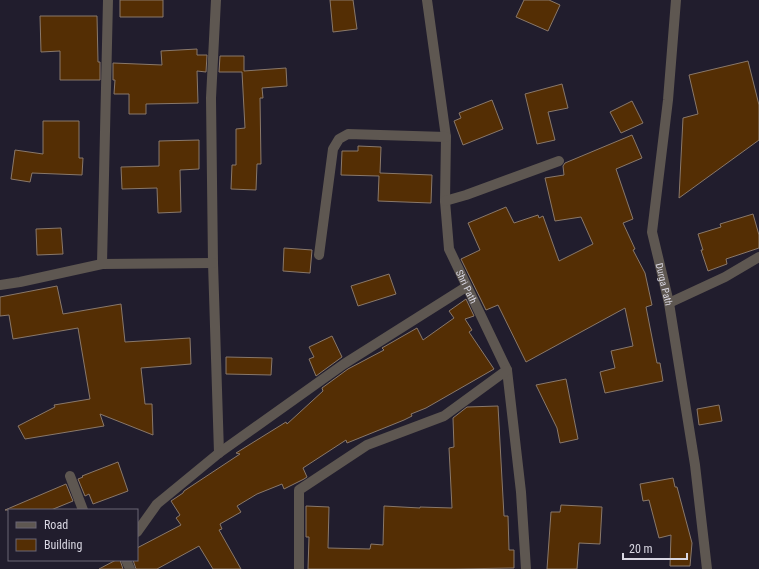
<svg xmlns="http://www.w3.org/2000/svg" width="759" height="569" viewBox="0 0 759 569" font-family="'Roboto Condensed',sans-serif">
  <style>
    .building { fill: #542e04; stroke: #89786a }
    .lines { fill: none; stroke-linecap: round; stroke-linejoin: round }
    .street { stroke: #5e5751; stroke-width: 10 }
    .labels { text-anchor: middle; stroke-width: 3; stroke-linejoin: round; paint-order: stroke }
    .street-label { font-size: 10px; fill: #d9d7e2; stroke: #211d2d }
  </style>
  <rect width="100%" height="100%" fill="#211d2d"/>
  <!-- building -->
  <path class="building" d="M120,0H163V17H120Z
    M330,0H353L357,29L333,32Z
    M524,0H549L560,5L548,31L516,17Z
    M40,16H97L98,62H100V80H60V51L41,52Z
    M197,49V55H207L206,72L197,71L198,103L146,104V114H129V94H114L115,80H113V63L162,65L161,51Z
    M220,56H244V71L286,68L287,86L262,88L263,98H260L261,164H257L256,190L231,189L232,165H236V129L245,128L242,72H219Z
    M748,61L759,105V140L679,198L683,118L698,114L689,75Z
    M562,84L568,108L548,112L555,140L537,144L525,94Z
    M492,100L503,129L463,145L454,121L461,118L459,113Z
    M632,101L643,123L621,133L610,112Z
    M43,121H79V158H83L82,175L32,173L30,182L11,179L15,150L43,154Z
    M632,135L642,158L616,169L633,219L623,223L635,249L633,250L645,273L652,305L646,307L657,363H660L663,381L605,393L600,372L615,368L611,351L633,346L625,308L526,362L498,305L486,310L461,259L480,250L468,223L506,207L514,223L538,215L539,218L543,216L559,261L593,244L581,217L555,221L545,178L564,175L563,166L565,163Z
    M199,140V169L180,170L181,212L158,213L157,188L122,189L121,167L159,166V141Z
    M358,146L381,147L380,173L432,175L431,203L378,201L379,176L341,175L342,151H358Z
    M753,214L759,235V248L726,259L727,264L708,271L701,250H703L698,234L721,227L720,224Z
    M61,228L63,254L37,255L36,229Z
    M284,248L312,250L310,273L283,271Z
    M389,274L396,294L358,306L351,286Z
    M57,286L63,314L121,304L125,342L190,338L191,364L141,368L145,404H152L153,435L100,414L104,426L25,439L18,426L55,407L54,405L90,399L78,328L13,339L9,315L0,316V297Z
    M466,299L474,316L465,319L472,330L469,332L494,369L426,408L411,414L412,416L404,420L347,443L346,440L303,468L307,477L304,479L284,489L282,484L257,494L237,506L241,512L220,524L222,529L219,530L241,569H213L199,546L157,569H136L133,560H137V548L181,525L176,518L180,515L171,501L183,493L184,491L240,454L236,453L286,422L287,424L323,391L322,388L348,369L384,350L382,348L417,328L423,340L454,318L449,311Z
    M332,336L342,357L316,376L309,359L314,357L309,347Z
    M226,357L272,358L271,375L226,374Z
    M566,379L578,439L560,443L557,428L536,385Z
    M719,405L722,421L699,425L697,409Z
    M498,406L504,516H508L509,550H514V568L454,569H308L309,537H306V506L329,507L328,548L370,549L371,544L383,545L384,506L420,508V507L452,508L449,448L454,447L453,418L467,407Z
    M118,462L128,491L93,504L89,494L85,496L78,479L83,477L82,476Z
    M673,478L675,487H677L692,543L690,566H670L671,535L659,538L649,500L643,501L640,484Z
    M66,484L73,501L51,510H5Z
    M561,505L602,507L600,544L579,543L577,569H547L551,512H560Z
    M116,560H120L123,569H99Z"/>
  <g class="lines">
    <!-- street -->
    <g class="street">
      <path d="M216,0L211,98L213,263L219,453"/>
      <path id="s1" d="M427,0L446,137L445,201L449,249L507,370L521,492L526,569"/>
      <path id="s2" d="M676,0L668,100L652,232L669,303L695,465L707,569"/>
      <path d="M445,201L466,195L559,161"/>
      <path d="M319,255L333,149L339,139L348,134L446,137"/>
      <path d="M102,264L108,0"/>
      <path d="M0,285L20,282L102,264L213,263"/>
      <path d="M669,303L725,277L759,257"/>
      <path d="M70,476L83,510"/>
      <path d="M137,532L157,504L219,453L344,364L466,287"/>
      <path d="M126,560L130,569"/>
      <path d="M299,569V490L367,445L444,416L507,370"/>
    </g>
  </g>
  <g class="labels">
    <!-- street labels -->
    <g class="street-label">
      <text dy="4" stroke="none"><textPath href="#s2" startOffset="287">Durga Path</textPath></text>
      <text dy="4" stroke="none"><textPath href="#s1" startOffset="292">Shri Path</textPath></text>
    </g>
  </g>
  <!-- legend -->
  <rect x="8" y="509" width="130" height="52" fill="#211d2d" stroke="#6b6775"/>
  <rect x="16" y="522" width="20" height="6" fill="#5e5751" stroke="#6b6775"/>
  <text x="44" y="529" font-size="12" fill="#d9d7e2">Road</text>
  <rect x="16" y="539" width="20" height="12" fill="#542e04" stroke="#6b6775"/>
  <text x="44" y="549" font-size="12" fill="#d9d7e2">Building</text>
  <!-- scale -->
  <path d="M623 553v6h64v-6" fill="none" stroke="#d9d7e2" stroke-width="2"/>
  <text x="629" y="553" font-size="12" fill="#d9d7e2" stroke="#211d2d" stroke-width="3" paint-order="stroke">20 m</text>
</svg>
